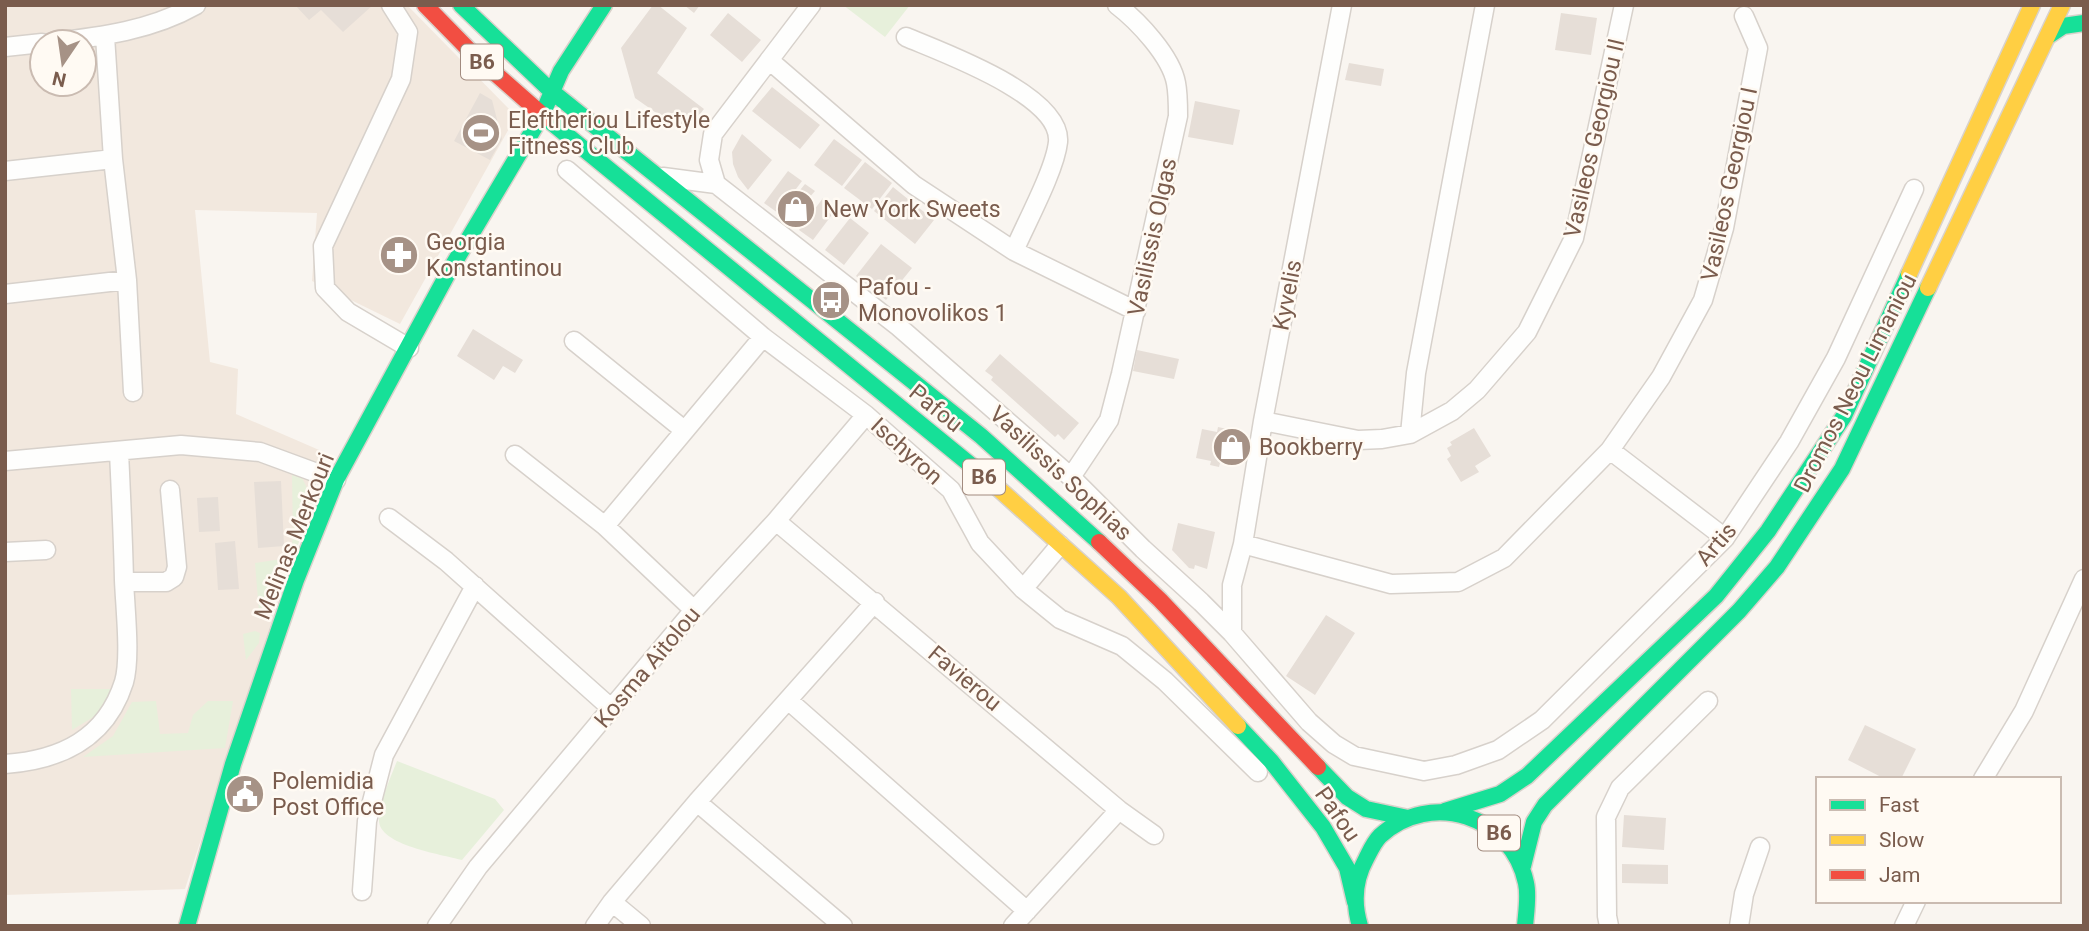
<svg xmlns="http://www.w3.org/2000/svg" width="2089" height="931" viewBox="0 0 2089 931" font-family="Roboto,sans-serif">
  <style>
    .residential { fill: #f2e8de; fill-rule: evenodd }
    .green { fill: #e7f0db }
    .building { fill: #e6ded7 }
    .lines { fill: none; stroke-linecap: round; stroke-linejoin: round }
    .street-casing { stroke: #d7d1cb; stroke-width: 21 }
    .fast-casing { stroke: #d9d2cb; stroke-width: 19 }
    .slow-casing { stroke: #d9d2cb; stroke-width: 19 }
    .jam-casing { stroke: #d9d2cb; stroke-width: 19 }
    .street { stroke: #fefefd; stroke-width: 18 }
    .fast { stroke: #16e098; stroke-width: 16 }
    .slow { stroke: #ffcf43; stroke-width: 16 }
    .jam { stroke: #f24e42; stroke-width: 16 }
    .labels { text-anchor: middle; stroke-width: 5; stroke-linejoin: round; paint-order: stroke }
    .shield { fill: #fffaf3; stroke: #a28b7f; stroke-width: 2 }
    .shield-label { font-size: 21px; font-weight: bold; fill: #7a5c4d }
    .poi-label { font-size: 23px; fill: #7a5c4d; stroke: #fffaf3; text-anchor: start }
    .street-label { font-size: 23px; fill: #7a5c4d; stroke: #fffaf3 }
  </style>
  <rect width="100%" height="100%" fill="#f9f5f0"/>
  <!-- residential -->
  <path class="residential" d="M5,5H407L516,116L400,324L312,281L317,213L195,210L210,362L238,369L236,414L326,453L185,889L5,895ZM42,42H84V84H42Z"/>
  <!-- green -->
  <path class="green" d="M843,5H910L885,37Z
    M292,475L302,478L314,502L273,611L259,612L255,563L289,558L293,538Z
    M255,631L260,633L259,643L246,660L243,634Z
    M71,689H113L95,716L72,730Z
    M156,701L160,734L188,733L193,715L208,701H233L225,748L83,757L113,736L132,702Z
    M397,761L495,799L504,810L462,860C441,854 377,845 379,819C380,800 390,779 397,761Z"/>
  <!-- building -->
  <path class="building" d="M295,5H373L343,32L321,10L309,20Z
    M653,5H658L687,28L657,73L704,109L685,133L635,98L621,48Z
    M684,5H700L694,13Z
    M728,13L761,40L742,62L710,35Z
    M1561,13L1597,18L1591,55L1555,50Z
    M1349,63L1384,69L1381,86L1345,80Z
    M772,87L820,125L800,149L752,111Z
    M480,93L492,100L502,139L490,160L454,141Z
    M1195,101L1240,110L1233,145L1188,137Z
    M742,134L772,160L748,190L738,177L733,164L732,152Z
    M834,139L862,160L842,186L814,165Z
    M865,162L892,183L872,209L844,188Z
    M788,171L802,181L778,213L764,203Z
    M805,184L815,191L808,199L815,204L804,219L787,206Z
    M893,187L934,220L915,244L874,211Z
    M823,198L837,208L813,240L799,230Z
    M850,218L869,233L844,265L825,250Z
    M881,244L912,268L886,300L856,276Z
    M473,329L523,360L515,373L503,366L494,380L457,356Z
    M1137,350L1179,359L1174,379L1133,371Z
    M1000,354L1079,423L1064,440L1058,434L1055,437L991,380L993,377L985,371Z
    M1218,427L1227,429L1226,434L1239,437L1233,466L1220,463L1219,467L1210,465L1211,461L1196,458L1202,429L1217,432Z
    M1474,428L1491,456L1475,466L1479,472L1461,482L1447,459L1451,456L1447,448L1452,445L1450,442Z
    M281,481L284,546L258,548L254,482Z
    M218,497L220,531L199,532L197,498Z
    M1178,523L1215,532L1207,569L1195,565L1194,569L1189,568L1172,550Z
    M235,541L239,589L218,590L215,543Z
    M1326,615L1355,633L1315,695L1286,676Z
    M1865,725L1916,749L1901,779H1885L1848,760Z
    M1624,815L1666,818L1664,850L1622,847Z
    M1622,864L1668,865V884L1622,883Z"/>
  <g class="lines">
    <!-- street casing -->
    <g class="street-casing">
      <path id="street" d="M391,5L408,32L401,79L323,246L325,288L348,312L409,348
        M811,5L713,134L709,160L716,184L899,327L1071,477L1143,549L1201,602L1232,633L1309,722L1334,744L1354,756L1424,771L1456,765L1498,750L1542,720L1725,538L1789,442L1836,358L1914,189
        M105,36L113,159L127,280L133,392
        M906,37C941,52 1062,95 1058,142C1055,170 1026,223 1014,251
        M52,42C101,37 152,30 196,5
        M5,47L42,43
        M769,60L914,185L1014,251L1136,311
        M567,170L763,337L866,415L951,490L980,543L1023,589L1060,619L1122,646L1165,681L1258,772
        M5,171L113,159
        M663,177L716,184
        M5,294L127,280
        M574,341L684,430
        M1263,421L1358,440L1382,439L1410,434L1452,411L1477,390L1527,332L1574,238L1624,5
        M1410,434L1416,373L1485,5
        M1610,450L1725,538
        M515,455L605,526L694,610
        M5,461L181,445L260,452L336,480
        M1071,477L1109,420L1121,374L1178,116C1178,105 1178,93 1176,83C1171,56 1138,21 1117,5
        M389,518L446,561L612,709
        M776,521L1119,810L1154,835
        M605,526L763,337
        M1243,544L1391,584L1458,582L1504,558L1610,450L1661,377L1703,300L1724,228L1758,48L1744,16
        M5,552L46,550
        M124,582H166L174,577L177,567L170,490
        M1023,589L1060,545
        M1232,633V585L1243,544L1263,421L1342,5
        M788,700L1027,911
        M5,764C61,760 106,739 124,682C131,658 125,607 124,580C123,537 121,494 119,452
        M1983,779L2024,711L2084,579
        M697,802L843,926
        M362,891L367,821L384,755L475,586
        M612,902L641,926
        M437,926L478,867L694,610L776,521L866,415
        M595,926L612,902L697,802L875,602
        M1013,926L1119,810
        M1609,926L1607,916L1606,817L1620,788L1708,701
        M1739,926L1744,894L1760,847
        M1904,926L1916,901"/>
    </g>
    <!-- fast casing -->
    <g class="fast-casing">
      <path id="fast" d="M461,5L550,90L981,436L1099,542
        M2048,36L2063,26L2084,23
        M546,118L989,480
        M1238,726L1271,761L1323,827L1347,868L1355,902
        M1318,767L1347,797L1366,809L1408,818
        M1445,811L1500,794L1527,776L1716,596L1768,531L1844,416L1909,274
        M1523,866L1534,822L1545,805L1739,611L1777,567L1842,469L1928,288
        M187,926L233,764L296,580L336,480L447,275L542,115L561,71L604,5
        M1360,926C1353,903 1355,879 1366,859C1370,851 1374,842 1380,836C1431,789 1512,816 1526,883C1529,896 1526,913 1525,926"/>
    </g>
    <!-- slow casing -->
    <g class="slow-casing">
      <path id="slow" d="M1909,274L2032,5
        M1928,288L2062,5
        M989,480L1119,597L1238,726"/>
    </g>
    <!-- jam casing -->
    <g class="jam-casing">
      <path id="jam" d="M425,5L472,53L546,118
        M1099,542L1160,600L1318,767"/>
    </g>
    <!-- street -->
    <use href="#street" class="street"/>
    <!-- fast -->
    <use href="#fast" class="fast"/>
    <!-- slow -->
    <use href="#slow" class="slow"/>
    <!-- jam -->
    <use href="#jam" class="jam"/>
  </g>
  <!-- icons -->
  <defs>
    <g id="stadium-disc" transform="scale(2.0125)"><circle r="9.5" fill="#a69286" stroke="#fffaf3"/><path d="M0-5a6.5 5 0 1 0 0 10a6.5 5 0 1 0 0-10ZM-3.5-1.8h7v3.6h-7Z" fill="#fff"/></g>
    <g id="shop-disc" transform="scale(2.0125)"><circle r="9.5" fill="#a69286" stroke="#fffaf3"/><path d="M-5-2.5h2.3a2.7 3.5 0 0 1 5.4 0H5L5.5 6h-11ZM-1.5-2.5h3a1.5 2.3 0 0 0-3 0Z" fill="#fff"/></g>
    <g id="pharmacy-disc" transform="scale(2.0125)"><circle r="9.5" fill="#a69286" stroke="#fffaf3"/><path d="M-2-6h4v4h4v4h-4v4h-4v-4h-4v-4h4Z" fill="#fff"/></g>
    <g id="bus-disc" transform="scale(2.0125)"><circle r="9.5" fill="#a69286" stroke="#fffaf3"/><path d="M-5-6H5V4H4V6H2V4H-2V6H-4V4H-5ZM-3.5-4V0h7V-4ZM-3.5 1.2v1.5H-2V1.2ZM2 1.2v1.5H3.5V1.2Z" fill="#fff"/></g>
    <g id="civic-disc" transform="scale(2.0125)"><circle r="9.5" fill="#a69286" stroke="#fffaf3"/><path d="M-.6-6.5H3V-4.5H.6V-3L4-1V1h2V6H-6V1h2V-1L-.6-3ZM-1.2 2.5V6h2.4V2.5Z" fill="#fff"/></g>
  </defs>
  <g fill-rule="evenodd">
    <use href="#stadium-disc" x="481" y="133"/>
    <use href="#shop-disc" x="796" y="209"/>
    <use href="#pharmacy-disc" x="399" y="255"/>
    <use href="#bus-disc" x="831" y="300"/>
    <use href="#shop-disc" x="1232" y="447"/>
    <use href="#civic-disc" x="245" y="794"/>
  </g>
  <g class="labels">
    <!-- shield labels -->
    <g class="shield">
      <rect x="461" y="44.5" width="42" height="35" rx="5"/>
      <rect x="963" y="459.5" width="42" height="35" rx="5"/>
      <rect x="1478" y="815.5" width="42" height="35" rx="5"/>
    </g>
    <g class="shield-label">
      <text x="482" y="69">B6</text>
      <text x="984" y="484">B6</text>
      <text x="1499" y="840">B6</text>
    </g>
    <!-- poi labels -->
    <g class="poi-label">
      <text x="508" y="128">Eleftheriou Lifestyle<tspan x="508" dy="26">Fitness Club</tspan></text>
      <text x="823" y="217">New York Sweets</text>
      <text x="426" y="250">Georgia<tspan x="426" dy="26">Konstantinou</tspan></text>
      <text x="858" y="295">Pafou -<tspan x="858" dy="26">Monovolikos 1</tspan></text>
      <text x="1259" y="455">Bookberry</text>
      <text x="272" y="789">Polemidia<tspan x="272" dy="26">Post Office</tspan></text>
    </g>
    <!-- street labels -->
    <g class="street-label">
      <text transform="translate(1594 138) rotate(-77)" y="8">Vasileos Georgiou II</text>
      <text transform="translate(1729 184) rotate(-78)" y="8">Vasileos Georgiou I</text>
      <text transform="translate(1152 237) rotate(-78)" y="8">Vasilissis Olgas</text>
      <text transform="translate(1287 295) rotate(-79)" y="8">Kyvelis</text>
      <text transform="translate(1855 383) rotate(-63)" y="8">Dromos Neou Limaniou</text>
      <text transform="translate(936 408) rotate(39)" y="8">Pafou</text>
      <text transform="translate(907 451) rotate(42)" y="8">Ischyron</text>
      <text transform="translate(1061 473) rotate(43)" y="8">Vasilissis Sophias</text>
      <text transform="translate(294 536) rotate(-68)" y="8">Melinas Merkouri</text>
      <text transform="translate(1716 544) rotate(-49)" y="8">Artis</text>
      <text transform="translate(647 667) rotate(-50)" y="8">Kosma Aitolou</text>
      <text transform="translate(965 678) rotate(40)" y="8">Favierou</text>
      <text transform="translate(1338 814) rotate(55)" y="8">Pafou</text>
    </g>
  </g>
  <!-- border -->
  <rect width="2089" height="931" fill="none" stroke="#7a5c4d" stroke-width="14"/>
  <!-- legend -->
  <rect x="1816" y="777" width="245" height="126" fill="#fffaf3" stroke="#cabbb1" stroke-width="2"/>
  <rect x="1830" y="800" width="35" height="10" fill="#16e098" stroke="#cabbb1" stroke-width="2"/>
  <text x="1879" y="812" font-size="21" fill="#7a5c4d">Fast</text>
  <rect x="1830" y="835" width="35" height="10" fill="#ffcf43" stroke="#cabbb1" stroke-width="2"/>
  <text x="1879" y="847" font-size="21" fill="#7a5c4d">Slow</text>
  <rect x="1830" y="870" width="35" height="10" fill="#f24e42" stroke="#cabbb1" stroke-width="2"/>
  <text x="1879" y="882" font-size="21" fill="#7a5c4d">Jam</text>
  <!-- north arrow -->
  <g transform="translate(63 63) rotate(193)"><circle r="33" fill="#fffaf3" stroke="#cabbb1" stroke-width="2"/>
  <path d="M0-5L12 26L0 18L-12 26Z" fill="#a69286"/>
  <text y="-10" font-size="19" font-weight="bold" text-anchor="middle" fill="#7a5c4d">N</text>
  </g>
</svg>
